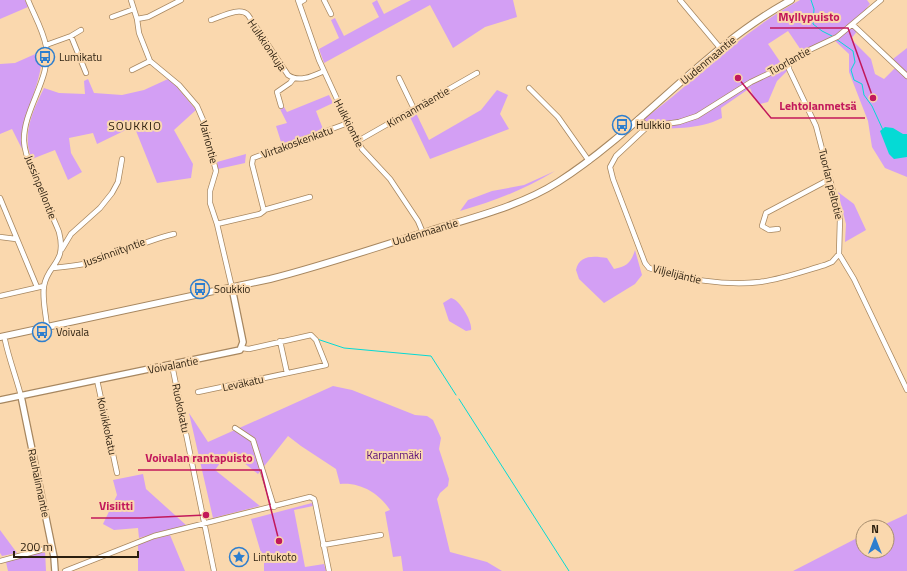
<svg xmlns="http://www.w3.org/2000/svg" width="907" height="571" viewBox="0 0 907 571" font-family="'Titillium Web',sans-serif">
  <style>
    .green { fill: #d39ff4 }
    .water { fill: #05dad5 }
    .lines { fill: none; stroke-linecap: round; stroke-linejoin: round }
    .stream { stroke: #05dad5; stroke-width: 1 }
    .minor-casing { stroke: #a78760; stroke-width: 6 }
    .tertiary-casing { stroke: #a78760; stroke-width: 8 }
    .secondary-casing { stroke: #a78760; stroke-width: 8 }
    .minor { stroke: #fff; stroke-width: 4.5 }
    .tertiary { stroke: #fff; stroke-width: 5.5 }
    .secondary { stroke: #fff; stroke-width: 6 }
    .labels { text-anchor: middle; stroke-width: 4; stroke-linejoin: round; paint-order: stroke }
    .street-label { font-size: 11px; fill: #2a1e0e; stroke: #fad8ae }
    .poi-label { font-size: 11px; fill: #2a1e0e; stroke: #fad8ae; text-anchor: start }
    .park-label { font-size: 11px; fill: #580b79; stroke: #fad8ae }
    .neighbourhood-label { font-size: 12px; letter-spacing: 1px; fill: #2a1e0e; stroke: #fad8ae }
    .leader { fill: none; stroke: #c2185b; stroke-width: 1.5 }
    .callout-dot { fill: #c2185b; stroke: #fad8ae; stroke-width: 1.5 }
    .callout-label { font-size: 12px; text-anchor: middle; font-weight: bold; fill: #c2185b; stroke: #fad8ae; stroke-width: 4; stroke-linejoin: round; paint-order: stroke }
  </style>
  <rect width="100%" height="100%" fill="#fad8ae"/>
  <!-- green -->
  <path class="green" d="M0,0H25L28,7L0,19Z
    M377,0L384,14L411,0H513L517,17L485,27L453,48L430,5L324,63L319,49L339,38L331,20L335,18L344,36L379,17L372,3Z
    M800,0H867L870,4L853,25L858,30L851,39L871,59L875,74L884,79L896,67L894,64L893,59L907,48V177L885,168L872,147L868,121L849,72V54L833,39L803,53L788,31L768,44L783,66L789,64V69L777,81L768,102L760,104L754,98L750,88L721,108L722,118C698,130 671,128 645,129L648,126L641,121C695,82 741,31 800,0Z
    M42,51C43,85 20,115 22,149L12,129L0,134V64L15,63Z
    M88,79L94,93L122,95L144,90L168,79L172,81L196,110L174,130L193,164L191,178L157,183L134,126L97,144L93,133L69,138L71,153L82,172L68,180L55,150L32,159C21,135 33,110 44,88L59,93L85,94L84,81Z
    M497,90L508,95L500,114L509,129L430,159L410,117L416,113L429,140L481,110Z
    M329,95L333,103L316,111L323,129L282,145L276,126L287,123L280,109L284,107L287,112Z
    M246,154L245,163L218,169L217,162Z
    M555,171C524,190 494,201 460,211L468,200L492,191L524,185Z
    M838,192L854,204L866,230L845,242L846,224Z
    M635,250L642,275L635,284L604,303L579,279L576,270C579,254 595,256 607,258L614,269C627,266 631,263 635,250Z
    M451,298C459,299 473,322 471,330L466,331L449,321L443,303Z
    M333,386L352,390L415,415L427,416L433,420L441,438L439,449L449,479L448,486L440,493L437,499L450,552L487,562L502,571H403L401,556L393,557L385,512L390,510C379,493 360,482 340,484L336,469L301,446L288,436L258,474L229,451L215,470L260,506L213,518L189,413L208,442Z
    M143,474L146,489L186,525L139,538L138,528L114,530L103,524L117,495L113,480Z
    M312,503L313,506L294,510L305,567L324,564L326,571H264V563L251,519Z
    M907,514V571H793L863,535V551H887V527H879Z
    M0,530L17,553L2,556L0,553Z
    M170,535L185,571H138V543Z
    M45,551L46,571H8L6,562Z"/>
  <!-- water -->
  <path class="water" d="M885,127L893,128L903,134H907V157L894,159L889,154L880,131Z"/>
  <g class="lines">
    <!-- stream -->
    <path class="stream" d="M811,0L814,9L813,24L822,31L832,36
      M836,39L853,51L855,62L851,70L854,80L862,84L864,95L872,106L883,130
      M317,339L344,348L431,356L456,395
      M459,399L569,571"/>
    <!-- minor casing -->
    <g class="minor-casing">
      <path id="minor" d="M28,0C34,15 43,30 46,46C52,78 23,109 24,141C25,164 50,208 59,232C67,264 48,263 44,286C42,299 46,314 47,327
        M131,0L137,19L139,33L150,61L179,85L197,106L203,120L216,171L210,191V203L217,224L232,288
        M298,0L319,60L348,123L362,149L390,179L418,221L423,233
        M324,0L331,14
        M680,0L721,49
        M299,3L304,0
        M112,17L134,9
        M137,19L148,17L181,0
        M211,20C221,17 240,6 248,15L288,75C299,83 313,76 324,71
        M853,25L907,76
        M71,36L86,73
        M46,45L71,36L81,30
        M789,64V69L816,126L840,218L839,254L854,279L907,390
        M132,70L150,61
        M399,78L414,109
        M529,88L558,117L589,161
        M281,106L277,92L290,83L294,78
        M638,119L648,126L658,125L679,122L697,116L751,82L789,64L803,53L837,37L881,0
        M648,126L616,156L610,167L613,179L645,263L649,268C682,279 725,286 760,282C782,279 804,271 825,265L832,262L839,254
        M358,141L477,73
        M0,198L37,287
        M264,210L310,197
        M217,224L260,214L264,211L252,164L253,158L348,123
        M778,229L769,230L762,226L766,213L830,179
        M0,237L16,239
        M62,249L71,234L100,208L112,193L118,182L122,159
        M53,268C64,267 74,266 84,264C115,257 143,241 174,234
        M0,296L44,286
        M5,340C9,359 16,377 21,396
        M280,341L287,373
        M172,365L214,571
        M97,380L117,473
        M198,392L326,365L316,340L311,335L249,349L242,348
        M235,428L253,440L274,507
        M323,545L381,535
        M0,561L52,547
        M65,571L154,536L310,497L314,499L315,502L329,571"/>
    </g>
    <!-- tertiary casing -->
    <g class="tertiary-casing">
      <path id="tertiary" d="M21,396L54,557L55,571
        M0,400L240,350L243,342L232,288"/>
    </g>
    <!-- secondary casing -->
    <g class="secondary-casing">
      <path id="secondary" d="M0,337L270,279C322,266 374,248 426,232C470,218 519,207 558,182C641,129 704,47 791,0"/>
    </g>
    <!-- minor -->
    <use href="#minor" class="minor"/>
    <!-- tertiary -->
    <use href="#tertiary" class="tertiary"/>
    <!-- secondary -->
    <use href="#secondary" class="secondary"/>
  </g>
  <!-- icons -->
  <defs>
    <g id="bus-ring" transform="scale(1)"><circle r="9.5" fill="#fad8ae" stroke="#2e7ece" stroke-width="1.5"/><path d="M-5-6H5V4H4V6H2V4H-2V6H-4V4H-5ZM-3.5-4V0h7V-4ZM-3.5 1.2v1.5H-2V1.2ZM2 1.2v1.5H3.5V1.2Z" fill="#2e7ece"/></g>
    <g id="sight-ring" transform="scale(1)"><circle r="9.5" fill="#fad8ae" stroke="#2e7ece" stroke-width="1.5"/><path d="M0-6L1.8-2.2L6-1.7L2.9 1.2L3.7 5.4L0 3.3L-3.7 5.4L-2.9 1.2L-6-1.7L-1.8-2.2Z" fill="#2e7ece"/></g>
  </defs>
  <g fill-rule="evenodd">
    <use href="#bus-ring" x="45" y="57"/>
    <use href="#bus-ring" x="622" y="125"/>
    <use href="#bus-ring" x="200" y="289"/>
    <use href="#bus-ring" x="42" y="332"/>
    <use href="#sight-ring" x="239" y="557"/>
  </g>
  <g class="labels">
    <!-- street labels -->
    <g class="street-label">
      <text transform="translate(267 45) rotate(56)" y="4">Hulkkionkuja</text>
      <text transform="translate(708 60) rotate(-40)" y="4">Uudenmaantie</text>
      <text transform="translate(789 61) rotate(-29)" y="4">Tuorlantie</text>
      <text transform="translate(418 107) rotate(-30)" y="4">Kinnanmäentie</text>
      <text transform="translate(349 123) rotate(63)" y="4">Hulkkiontie</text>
      <text transform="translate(209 142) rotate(75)" y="4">Vairiontie</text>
      <text transform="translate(297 142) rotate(-20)" y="4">Virtakoskenkatu</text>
      <text transform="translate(831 184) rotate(76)" y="4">Tuorlan peltotie</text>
      <text transform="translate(41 187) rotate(68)" y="4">Jussinpellontie</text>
      <text transform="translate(425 232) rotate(-17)" y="4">Uudenmaantie</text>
      <text transform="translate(114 252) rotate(-20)" y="4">Jussinniityntie</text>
      <text transform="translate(677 274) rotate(14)" y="4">Viljelijäntie</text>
      <text transform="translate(173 365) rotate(-11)" y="4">Voivalantie</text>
      <text transform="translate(243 383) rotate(-12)" y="4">Leväkatu</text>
      <text transform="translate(181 408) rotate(78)" y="4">Ruokokatu</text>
      <text transform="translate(107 426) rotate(78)" y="4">Koivikkokatu</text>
      <text transform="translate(39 483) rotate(78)" y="4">Rauhalinnantie</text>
    </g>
    <!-- poi labels -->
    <g class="poi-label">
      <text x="59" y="61">Lumikatu</text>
      <text x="636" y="129">Hulkkio</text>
      <text x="214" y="293">Soukkio</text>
      <text x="56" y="336">Voivala</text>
      <text x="253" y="561">Lintukoto</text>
    </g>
    <!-- park labels -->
    <g class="park-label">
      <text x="394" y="459">Karpanmäki</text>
    </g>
    <!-- neighbourhood labels -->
    <g class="neighbourhood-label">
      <text x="135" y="130">SOUKKIO</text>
    </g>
  </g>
  <!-- callouts -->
  <path class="leader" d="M873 98L848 28H770M738 78L771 118H865M279 541L261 470H138M206 515L141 518H91"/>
  <g class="callout-dot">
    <circle cx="873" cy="98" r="4"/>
    <circle cx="738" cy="78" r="4"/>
    <circle cx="279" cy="541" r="4"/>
    <circle cx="206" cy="515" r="4"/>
  </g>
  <g class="callout-label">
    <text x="809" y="21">Myllypuisto</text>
    <text x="818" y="110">Lehtolanmetsä</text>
    <text x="199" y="462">Voivalan rantapuisto</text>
    <text x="116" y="510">Visiitti</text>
  </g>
  <!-- north arrow -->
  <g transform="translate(875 539)"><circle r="19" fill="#fad8ae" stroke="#a78e6e"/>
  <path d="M0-3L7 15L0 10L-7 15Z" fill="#2e7ece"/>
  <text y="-6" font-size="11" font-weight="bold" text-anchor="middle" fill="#2a1e0e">N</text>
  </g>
  <!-- scale -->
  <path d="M14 551v6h124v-6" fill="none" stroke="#2a1e0e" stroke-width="2"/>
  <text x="20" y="551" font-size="12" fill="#2a1e0e" stroke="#fad8ae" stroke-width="3" paint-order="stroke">200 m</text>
</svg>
